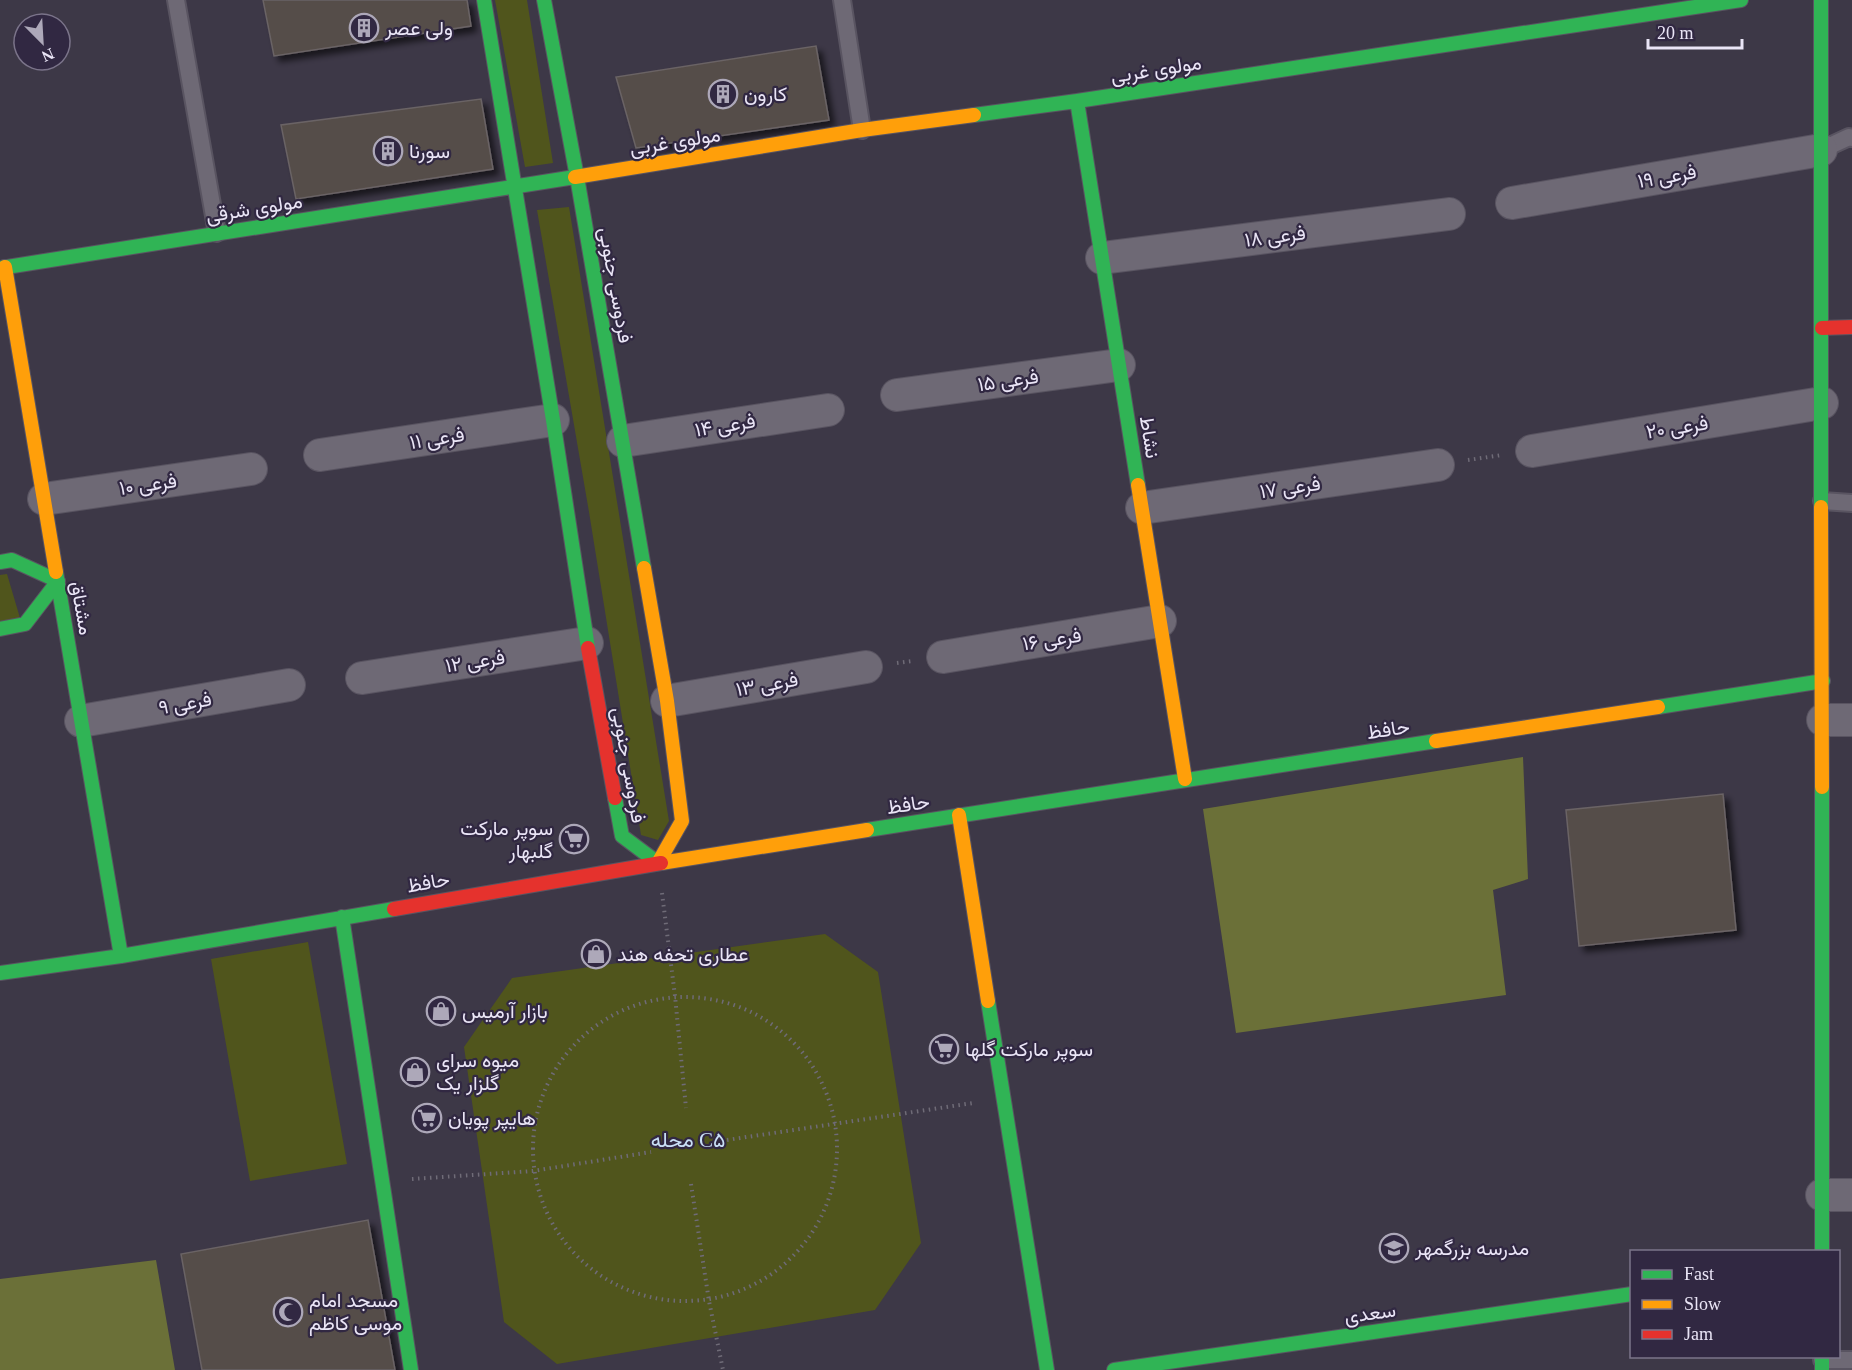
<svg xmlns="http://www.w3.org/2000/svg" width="1852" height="1370" viewBox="0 0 1852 1370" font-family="'Times New Roman',Vazirmatn,serif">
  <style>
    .green { fill: #50551c }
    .forest { fill: #6b7038 }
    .building { fill: #554d48; stroke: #6a6365; stroke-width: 1.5; filter: url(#shadow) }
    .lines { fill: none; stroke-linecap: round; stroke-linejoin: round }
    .lane-casing { stroke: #595461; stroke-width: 20 }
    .street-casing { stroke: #595461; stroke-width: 34 }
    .fast-casing { stroke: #595461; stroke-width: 16 }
    .slow-casing { stroke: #595461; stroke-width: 16 }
    .jam-casing { stroke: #595461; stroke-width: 16 }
    .path { stroke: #6f6b77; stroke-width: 4; stroke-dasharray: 1.5 4.5; stroke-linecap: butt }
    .lane { stroke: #6e6975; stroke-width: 16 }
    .street { stroke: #6e6975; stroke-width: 32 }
    .fast { stroke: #30b455; stroke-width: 14 }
    .slow { stroke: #ff9f0a; stroke-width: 14 }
    .jam { stroke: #e5322d; stroke-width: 14 }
    .labels { text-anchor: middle; stroke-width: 4.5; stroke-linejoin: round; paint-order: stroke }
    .poi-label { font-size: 20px; fill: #eae5f6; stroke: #312842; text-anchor: start }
    .street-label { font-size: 20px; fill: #eae5f6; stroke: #312842 }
    .neighbourhood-label { font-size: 21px; fill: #c9dff6; stroke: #312842 }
  </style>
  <defs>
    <filter id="shadow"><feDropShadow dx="5.5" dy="5.5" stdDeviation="3" flood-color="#0009"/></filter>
  </defs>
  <rect width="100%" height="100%" fill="#3d3847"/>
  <!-- green -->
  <path class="green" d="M495,0H527L553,163L525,167Z
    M569,207L669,821L658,840L641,835L589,512L537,210Z
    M7,574L20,618L0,622V575Z
    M825,934L878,972L921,1243L875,1310L557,1364L504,1322L464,1047L512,978Z
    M308,942L347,1164L250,1181L211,959Z"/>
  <!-- forest -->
  <path class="forest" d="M1523,757L1528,879L1493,890L1506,995L1236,1033L1203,809Z
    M156,1260L175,1370H0V1279Z"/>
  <!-- building -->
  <path class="building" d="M263,0H467L471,26L274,56Z
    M816,46L829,120L636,148L616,77Z
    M481,99L493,169L296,199L281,125Z
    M1723,794L1736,930L1579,946L1566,810Z
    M368,1220L395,1370H202L181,1254Z"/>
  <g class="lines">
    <!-- lane casing -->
    <g class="lane-casing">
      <path id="lane" d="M176,0L217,233
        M842,0L862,130
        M1821,150L1849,137L1852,138
        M1822,501L1852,503
        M1822,1360H1852"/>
    </g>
    <!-- street casing -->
    <g class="street-casing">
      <path id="street" d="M1512,203L1821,150
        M1102,258L1449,214
        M897,395L1119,365
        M623,441L828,410
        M1532,451L1822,403
        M320,455L553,420
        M44,499L251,469
        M1142,508L1438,465
        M943,657L1160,621
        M362,678L587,643
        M667,701L866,667
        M1823,720H1852
        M81,721L289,685
        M1822,1195H1852"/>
    </g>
    <!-- fast casing -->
    <g class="fast-casing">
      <path id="fast" d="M484,0L553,420L588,648
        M544,0L577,177L644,568
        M1821,0V507
        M1077,101L1138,485
        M974,115L1077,101L1741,0
        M0,268L575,177
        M0,562L12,560L58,581L25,624L0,629
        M56,572L121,956
        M1658,707L1823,681
        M1822,787V1252
        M615,798L622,836L658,863
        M867,830L1436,741
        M342,917L411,1370
        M0,973L121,956L394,909
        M988,1001L1047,1370
        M1822,1356V1370
        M1114,1370L1632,1294"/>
    </g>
    <!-- slow casing -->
    <g class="slow-casing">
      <path id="slow" d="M575,177L862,130L974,115
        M5,267L56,572
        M1138,485L1185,779
        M1821,507L1822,787
        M644,568L667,701L682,821L658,863
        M1436,741L1658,707
        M959,815L988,1001
        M661,863L867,830"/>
    </g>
    <!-- jam casing -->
    <g class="jam-casing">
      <path id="jam" d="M1822,328L1852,327
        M588,648L615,798
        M394,909L661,863"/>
    </g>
    <!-- path -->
    <path class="path" d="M1468,460L1502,455
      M897,663L913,661
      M662,893L675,996L686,1108
      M533 1149a152 152 0 1 1 304 0a152 152 0 1 1-304 0Z
      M727,1140L973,1103
      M412,1179L533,1171L651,1152
      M691,1184L709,1301L723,1370"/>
    <!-- lane -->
    <use href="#lane" class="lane"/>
    <!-- street -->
    <use href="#street" class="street"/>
    <!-- fast -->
    <use href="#fast" class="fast"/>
    <!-- slow -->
    <use href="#slow" class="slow"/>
    <!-- jam -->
    <use href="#jam" class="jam"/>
  </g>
  <!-- icons -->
  <defs>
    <g id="building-ring" transform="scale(1.5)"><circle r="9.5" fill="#312842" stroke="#ada8b9" stroke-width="1.5"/><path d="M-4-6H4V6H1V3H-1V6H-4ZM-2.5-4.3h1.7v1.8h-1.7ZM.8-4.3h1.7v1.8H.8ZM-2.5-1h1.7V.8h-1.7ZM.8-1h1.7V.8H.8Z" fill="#ada8b9"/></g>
    <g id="supermarket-ring" transform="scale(1.5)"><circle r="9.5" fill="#312842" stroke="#ada8b9" stroke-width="1.5"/><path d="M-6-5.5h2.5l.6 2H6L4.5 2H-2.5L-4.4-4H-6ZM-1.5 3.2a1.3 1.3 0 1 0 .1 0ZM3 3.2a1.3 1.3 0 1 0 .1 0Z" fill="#ada8b9"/></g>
    <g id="shop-ring" transform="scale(1.5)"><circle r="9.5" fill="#312842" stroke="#ada8b9" stroke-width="1.5"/><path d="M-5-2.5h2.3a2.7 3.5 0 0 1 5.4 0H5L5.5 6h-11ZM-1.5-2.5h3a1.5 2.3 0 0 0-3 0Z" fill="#ada8b9"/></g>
    <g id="school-ring" transform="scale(1.5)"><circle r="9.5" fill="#312842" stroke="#ada8b9" stroke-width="1.5"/><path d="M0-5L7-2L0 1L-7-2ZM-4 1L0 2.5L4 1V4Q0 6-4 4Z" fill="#ada8b9"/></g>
    <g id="mosque-ring" transform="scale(1.5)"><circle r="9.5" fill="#312842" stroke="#ada8b9" stroke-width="1.5"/><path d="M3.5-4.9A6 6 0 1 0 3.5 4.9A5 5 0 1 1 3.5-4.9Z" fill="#ada8b9"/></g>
  </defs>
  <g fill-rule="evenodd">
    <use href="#building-ring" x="364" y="28"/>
    <use href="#building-ring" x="723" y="94"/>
    <use href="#building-ring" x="388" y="151"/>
    <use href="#supermarket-ring" x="574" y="839"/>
    <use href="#shop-ring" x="596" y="954"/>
    <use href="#shop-ring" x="441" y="1011"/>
    <use href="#supermarket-ring" x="944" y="1049"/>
    <use href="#shop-ring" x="415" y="1072"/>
    <use href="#supermarket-ring" x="427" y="1118"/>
    <use href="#school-ring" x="1394" y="1248"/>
    <use href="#mosque-ring" x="288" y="1312"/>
  </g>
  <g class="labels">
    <!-- poi labels -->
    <g class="poi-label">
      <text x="385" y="35">ولی عصر</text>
      <text x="744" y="101">کارون</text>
      <text x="409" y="158">سورنا</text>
      <text x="553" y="835" text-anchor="end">سوپر مارکت<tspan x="553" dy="23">گلبهار</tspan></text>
      <text x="617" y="961">عطاری تحفه هند</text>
      <text x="462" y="1018">بازار آرمیس</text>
      <text x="965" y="1056">سوپر مارکت گلها</text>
      <text x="436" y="1067">میوه سرای<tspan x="436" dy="23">گلزار یک</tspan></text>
      <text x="448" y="1125">هایپر پویان</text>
      <text x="1415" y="1255">مدرسه بزرگمهر</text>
      <text x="309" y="1307">مسجد امام<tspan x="309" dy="23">موسی کاظم</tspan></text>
    </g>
    <!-- street labels -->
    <g class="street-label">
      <text transform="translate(1156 69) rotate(-9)" y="7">مولوی غربی</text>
      <text transform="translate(675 141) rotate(-9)" y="7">مولوی غربی</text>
      <text transform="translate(1667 176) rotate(-10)" y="7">فرعی ۱۹</text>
      <text transform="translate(254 208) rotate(-9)" y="7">مولوی شرقی</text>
      <text transform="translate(1275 236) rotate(-7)" y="7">فرعی ۱۸</text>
      <text transform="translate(616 285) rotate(80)" y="7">فردوسی جنوبی</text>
      <text transform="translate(1008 380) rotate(-8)" y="7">فرعی ۱۵</text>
      <text transform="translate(725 425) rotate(-9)" y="7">فرعی ۱۴</text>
      <text transform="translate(1677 427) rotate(-9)" y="7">فرعی ۲۰</text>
      <text transform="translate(1150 437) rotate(81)" y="7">نشاط</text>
      <text transform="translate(437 438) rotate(-9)" y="7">فرعی ۱۱</text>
      <text transform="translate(148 484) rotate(-8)" y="7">فرعی ۱۰</text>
      <text transform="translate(1290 487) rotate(-8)" y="7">فرعی ۱۷</text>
      <text transform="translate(82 608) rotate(80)" y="7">مشتاق</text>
      <text transform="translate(1052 639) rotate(-9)" y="7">فرعی ۱۶</text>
      <text transform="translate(475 661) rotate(-9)" y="7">فرعی ۱۲</text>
      <text transform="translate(767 684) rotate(-10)" y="7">فرعی ۱۳</text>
      <text transform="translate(185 703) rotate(-10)" y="7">فرعی ۹</text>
      <text transform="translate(1388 729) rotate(-9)" y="7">حافظ</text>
      <text transform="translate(629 765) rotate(80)" y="7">فردوسی جنوبی</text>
      <text transform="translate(908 804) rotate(-9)" y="7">حافظ</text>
      <text transform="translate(428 882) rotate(-10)" y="7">حافظ</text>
      <text transform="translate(1370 1313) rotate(-8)" y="7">سعدی</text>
    </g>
    <!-- neighbourhood labels -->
    <g class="neighbourhood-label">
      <text x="688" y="1147">محله C۵</text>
    </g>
  </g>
  <!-- legend -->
  <rect x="1630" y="1250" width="210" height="108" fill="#312842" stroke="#7b748a" stroke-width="1.5"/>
  <rect x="1642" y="1270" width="30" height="9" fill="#30b455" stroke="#7b748a" stroke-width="1.5"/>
  <text x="1684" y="1280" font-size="18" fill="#eae5f6">Fast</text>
  <rect x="1642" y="1300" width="30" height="9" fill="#ff9f0a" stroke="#7b748a" stroke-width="1.5"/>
  <text x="1684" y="1310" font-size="18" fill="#eae5f6">Slow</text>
  <rect x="1642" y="1330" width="30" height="9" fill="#e5322d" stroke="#7b748a" stroke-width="1.5"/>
  <text x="1684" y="1340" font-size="18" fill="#eae5f6">Jam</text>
  <!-- north arrow -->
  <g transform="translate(42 42) rotate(156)"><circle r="28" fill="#312842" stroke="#7b748a" stroke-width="1.5"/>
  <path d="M0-4.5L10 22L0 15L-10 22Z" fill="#ada8b9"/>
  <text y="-9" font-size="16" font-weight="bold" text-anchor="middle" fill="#eae5f6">N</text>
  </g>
  <!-- scale -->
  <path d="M1648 39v9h94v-9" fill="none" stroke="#eae5f6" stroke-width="3"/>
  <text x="1657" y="39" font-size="18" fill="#eae5f6" stroke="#312842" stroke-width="4.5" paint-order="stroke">20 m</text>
</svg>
